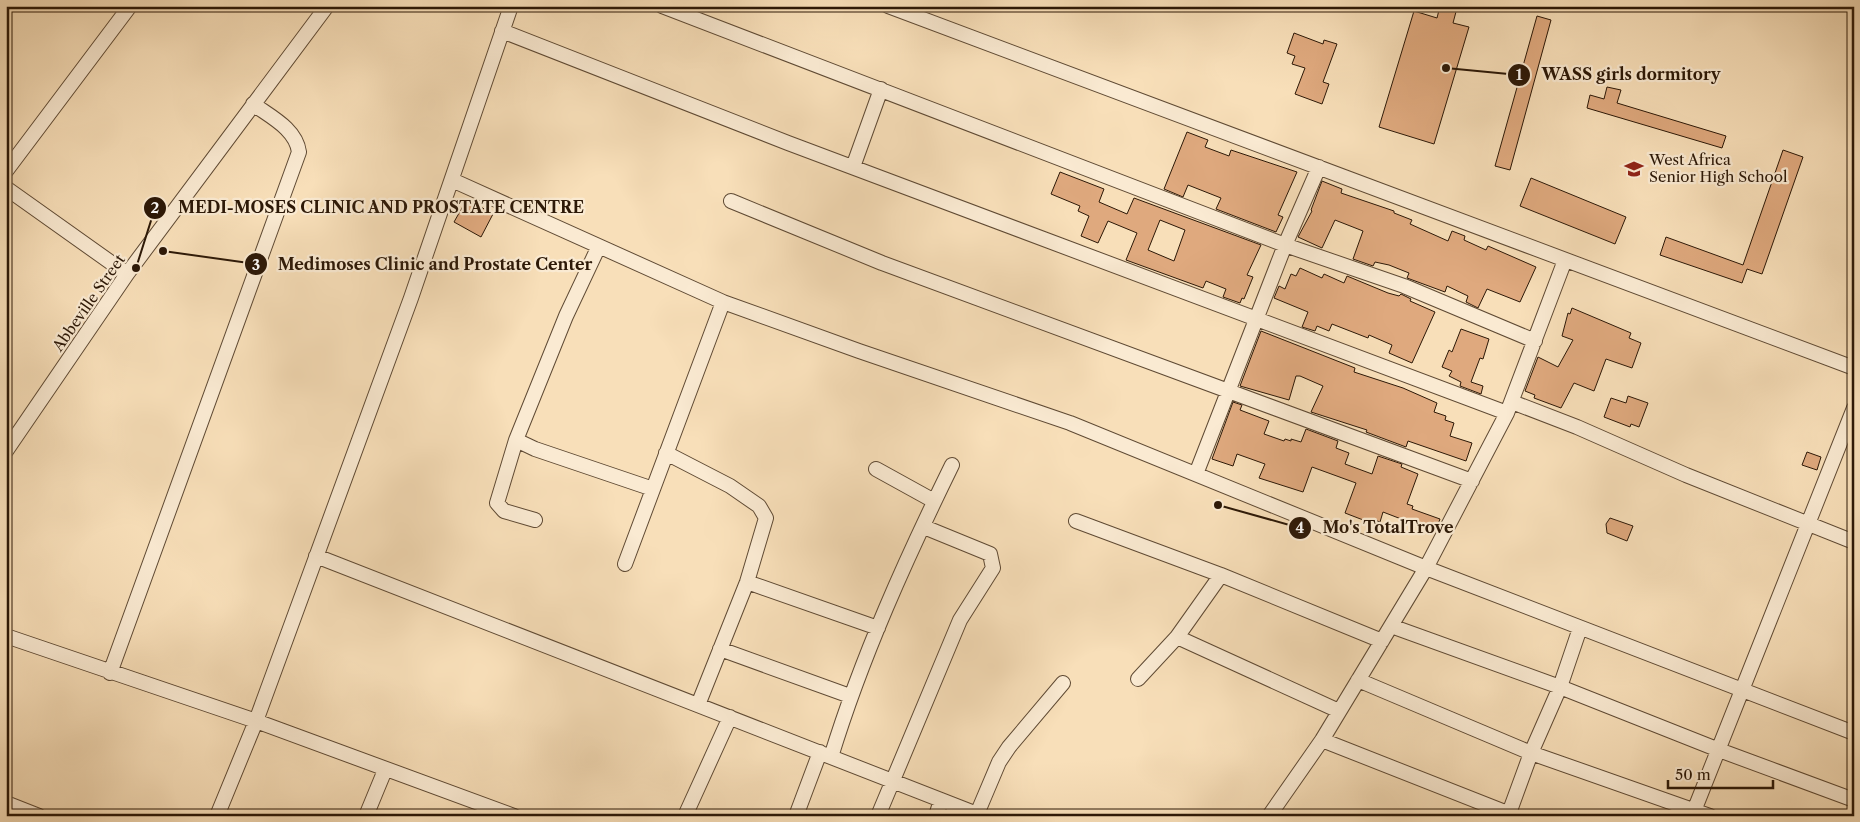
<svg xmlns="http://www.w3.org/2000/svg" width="1860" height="822" viewBox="0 0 1860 822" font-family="'Libre Caslon Text',serif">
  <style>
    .building { fill: #dfa97e; stroke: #2c1807; fill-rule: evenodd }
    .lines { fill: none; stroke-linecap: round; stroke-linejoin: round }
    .minor-casing { stroke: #5f4a34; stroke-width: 16 }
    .minor { stroke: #faead2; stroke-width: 14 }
    .labels { text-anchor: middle; stroke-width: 4.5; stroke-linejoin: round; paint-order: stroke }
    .poi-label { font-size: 15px; fill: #2c1807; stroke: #faead2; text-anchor: start }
    .street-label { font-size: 15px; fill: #2c1807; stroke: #faead2 }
    .leader { fill: none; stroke: #2c1807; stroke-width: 2 }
    .callout-dot { fill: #2c1807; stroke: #faead2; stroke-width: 2 }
    .mark-label { font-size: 15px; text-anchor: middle; font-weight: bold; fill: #fff }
    .callout-label { font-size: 16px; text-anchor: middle; font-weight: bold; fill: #2c1807; stroke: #faead2; stroke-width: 4.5; stroke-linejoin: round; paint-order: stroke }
  </style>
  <rect width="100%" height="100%" fill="#f8dfb9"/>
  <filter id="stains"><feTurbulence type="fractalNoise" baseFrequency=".004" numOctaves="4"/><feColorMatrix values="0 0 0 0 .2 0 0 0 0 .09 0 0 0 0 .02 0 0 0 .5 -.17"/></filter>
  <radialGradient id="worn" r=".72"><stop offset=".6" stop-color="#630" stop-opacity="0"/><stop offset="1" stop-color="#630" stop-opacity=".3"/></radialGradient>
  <!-- building -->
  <path class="building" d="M1440,6L1457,8L1453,23L1469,27L1434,144L1379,127L1414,11L1437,18Z
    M1537,16L1551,20L1510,170L1495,166Z
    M1294,33L1323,44L1324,40L1337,44L1323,82L1329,84L1322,104L1295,94L1305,68L1292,64L1295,56L1287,53Z
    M1607,87L1621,90L1617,103L1726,136L1722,148L1587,108L1590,95L1604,99Z
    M1187,132L1208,140L1205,147L1229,156L1231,150L1297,172L1278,215L1283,217L1276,232L1216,209L1221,198L1188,185L1183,197L1164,189Z
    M1783,150L1803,157L1762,274L1747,269L1742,283L1660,255L1666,237L1743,265Z
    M1060,172L1104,189L1099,202L1127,214L1134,198L1261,245L1247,275L1253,277L1244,299L1242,298L1240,303L1223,297L1226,289L1206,281L1203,288L1126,260L1137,233L1108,221L1098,243L1081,236L1089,216L1078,211L1080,206L1051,194ZM1160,220L1185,230L1174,261L1148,250Z
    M1531,178L1626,217L1615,244L1520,206Z
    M1322,181L1342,189L1341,193L1394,211V213L1412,220L1410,224L1448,241L1452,231L1465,236L1464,240L1486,250L1488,246L1536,267L1520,302L1487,289L1478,308L1466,302L1468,296L1447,286L1445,292L1407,278L1409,273L1389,265L1375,262L1373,266L1353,259L1363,231L1335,220L1322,248L1298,237L1312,211L1311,210Z
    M467,199L493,214L481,237L454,222Z
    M1300,268L1322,278L1324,274L1344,283L1347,276L1388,293L1399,296L1401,294L1411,299L1410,301L1435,312L1412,363L1389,353L1392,345L1369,335L1368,338L1332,324L1329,331L1317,326L1315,331L1302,327L1308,312L1274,298L1279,286L1285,289L1291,274L1296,276Z
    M1572,308L1631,333L1629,338L1641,343L1632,368L1606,359L1594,391L1574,383L1561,408L1534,398L1535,395L1525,391L1538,357L1558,367L1573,340L1562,336L1568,313L1570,314Z
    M1461,329L1489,339L1483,359L1480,358L1471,382L1483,386L1481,394L1460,386L1461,382L1449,376L1452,371L1442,367L1449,350L1452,352Z
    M1261,331L1355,368L1354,372L1403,388L1437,403L1434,412L1446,416L1445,420L1454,423L1450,436L1472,443L1466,461L1408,441L1406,447L1366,432L1367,430L1311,412L1323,386L1300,376H1296L1289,400L1240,386Z
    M1628,396L1648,403L1639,427L1631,424L1630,427L1604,417L1611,398L1626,403Z
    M1233,402L1242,405L1240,410L1269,421L1264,434L1284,441L1285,439L1291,441V439L1301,442L1306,429L1338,441L1336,448L1349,453L1345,464L1372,474L1378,456L1402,464L1401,467L1418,474L1407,504L1413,506L1412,509L1440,519L1435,532L1383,512L1380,522L1372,519L1371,523L1345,513L1356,483L1312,467L1303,492L1259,478L1265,464L1237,454L1233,466L1212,459Z
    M1807,452L1821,457L1817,470L1802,465Z
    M1610,518L1633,526L1627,541L1607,533L1606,524Z"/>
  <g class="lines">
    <!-- minor casing -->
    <g class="minor-casing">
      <path id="minor" d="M662,6L1285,245L1404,286L1535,341
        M888,6L1854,368
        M502,31L788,143L1507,413
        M853,167L881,89
        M6,171L130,6
        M452,180L723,302L859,351L1070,423L1426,568L1854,733
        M6,188L127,274
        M731,201L882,263L1472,481
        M598,248L566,316L516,440L535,449L653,489
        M1512,402L1577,427L1686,475L1854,542
        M516,440L497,503L504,511L535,520
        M6,451L127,274L327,6
        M666,453L730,486L759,506L766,518L747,582L698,705
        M876,469L934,501
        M1196,474L1285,245L1319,167
        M1076,521L1221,575L1382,641
        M316,556L982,816
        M625,564L723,302
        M747,582L878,628
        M1391,626L1560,687L1531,753L1508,816
        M1580,628L1560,687L1719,750L1854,800
        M6,636L256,721L514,816
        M1177,637L1339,711
        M720,649L850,696
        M110,673L299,152C296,129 271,117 253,104
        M1138,679L1177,637L1221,575
        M1358,680L1531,753L1710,816
        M1322,740L1515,816
        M831,757C862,656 906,559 952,465
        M6,803L39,816
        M977,814L999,762L1009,747L1063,683
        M217,816L256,721L411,298L511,6
        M366,816L385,770
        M685,816L730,717
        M796,816L820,752
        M878,816L960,620L993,568L990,554L924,527
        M936,816L941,800
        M1269,816L1322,740L1426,568L1507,413L1565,260
        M1692,816L1854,408"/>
    </g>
    <!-- minor -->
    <use href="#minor" class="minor"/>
  </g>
  <!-- icons -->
  <defs>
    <g id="school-bare" transform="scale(1.5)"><path d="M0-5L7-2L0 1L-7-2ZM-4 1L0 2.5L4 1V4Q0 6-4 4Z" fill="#8f2418" stroke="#faead2" stroke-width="2.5" paint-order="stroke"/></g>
  </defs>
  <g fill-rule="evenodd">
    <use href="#school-bare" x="1634" y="169"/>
  </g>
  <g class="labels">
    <!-- poi labels -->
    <g class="poi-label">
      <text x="1649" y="165">West Africa<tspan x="1649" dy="17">Senior High School</tspan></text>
    </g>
    <!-- street labels -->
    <g class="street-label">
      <text transform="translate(89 303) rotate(-55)" y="5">Abbeville Street</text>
    </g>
  </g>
  <!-- callouts -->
  <path class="leader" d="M1446 68L1519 75M136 268L155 208M163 251L256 264M1218 505L1300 528"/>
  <g class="callout-dot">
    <circle cx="1446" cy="68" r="5"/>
    <circle cx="136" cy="268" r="5"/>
    <circle cx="163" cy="251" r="5"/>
    <circle cx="1218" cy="505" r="5"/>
    <circle cx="1519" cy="75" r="12"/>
    <circle cx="155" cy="208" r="12"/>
    <circle cx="256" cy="264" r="12"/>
    <circle cx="1300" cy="528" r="12"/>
  </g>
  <g class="mark-label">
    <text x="1519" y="80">1</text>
    <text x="155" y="213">2</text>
    <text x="256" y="270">3</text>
    <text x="1300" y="533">4</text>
  </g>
  <g class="callout-label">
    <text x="1631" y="80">WASS girls dormitory</text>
    <text x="381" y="213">MEDI-MOSES CLINIC AND PROSTATE CENTRE</text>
    <text x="435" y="270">Medimoses Clinic and Prostate Center</text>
    <text x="1388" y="533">Mo's TotalTrove</text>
  </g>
  <!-- margin -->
  <rect width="1860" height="822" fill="none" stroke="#f8dfb9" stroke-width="25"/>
  <rect x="8" y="8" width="1845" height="807" fill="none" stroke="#2c1807" stroke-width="2.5"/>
  <rect x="12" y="12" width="1835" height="797" fill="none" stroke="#2c1807"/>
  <!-- scale -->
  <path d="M1668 780v8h105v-8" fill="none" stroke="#2c1807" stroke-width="2.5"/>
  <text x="1675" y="780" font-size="15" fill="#2c1807" stroke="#faead2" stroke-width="4" paint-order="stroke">50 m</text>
  <rect width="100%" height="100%" filter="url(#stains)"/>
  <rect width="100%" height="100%" fill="url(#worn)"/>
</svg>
